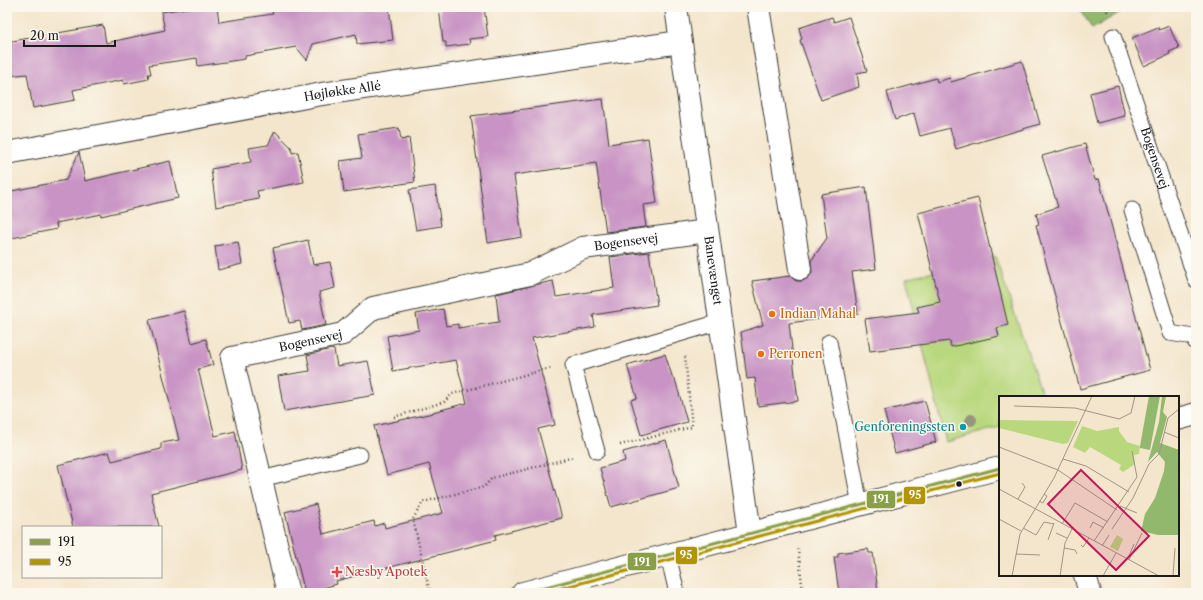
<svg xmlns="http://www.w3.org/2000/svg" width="1203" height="600" viewBox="0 0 1203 600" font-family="'Libre Caslon Text',serif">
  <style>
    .green { fill: #b9d87e; stroke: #6a7a4d }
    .forest { fill: #92b86d; stroke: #576a44 }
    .building { fill: #c994c5 }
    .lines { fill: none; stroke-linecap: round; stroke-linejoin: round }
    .service-casing { stroke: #3c3a37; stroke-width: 17 }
    .minor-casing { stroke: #3c3a37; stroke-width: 24 }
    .tertiary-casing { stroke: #3c3a37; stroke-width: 24 }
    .path { stroke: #3c3a37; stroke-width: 2.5; stroke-dasharray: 1 3; stroke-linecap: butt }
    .service { stroke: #fff; stroke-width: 15 }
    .minor { stroke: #fff; stroke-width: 22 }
    .tertiary { stroke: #fff; stroke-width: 22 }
    .bus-1-casing { stroke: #fbf7ec; stroke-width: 6 }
    .bus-2-casing { stroke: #fbf7ec; stroke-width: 6 }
    .bus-1 { stroke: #899f48; stroke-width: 3 }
    .bus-2 { stroke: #b29504; stroke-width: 3 }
    .tree { fill: #97967c }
    .food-dot { fill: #e8710a; stroke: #fbf7ec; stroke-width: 1.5 }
    .culture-dot { fill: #0f9aa8; stroke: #fbf7ec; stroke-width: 1.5 }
    .bus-dot { fill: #1c1c1c; stroke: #fbf7ec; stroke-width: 1.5 }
    .health-dot { fill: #e0444e; stroke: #fbf7ec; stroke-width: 1.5 }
    .labels { text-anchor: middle; stroke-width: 3; stroke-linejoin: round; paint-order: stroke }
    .street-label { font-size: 12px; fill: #1c1c1c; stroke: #fbf7ec }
    .food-label { font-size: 12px; fill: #c56008; stroke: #fbf7ec; text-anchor: start }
    .culture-label { font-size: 12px; fill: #0d838f; stroke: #fbf7ec; text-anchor: end }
    .health-label { font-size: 12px; fill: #be3a42; stroke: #fbf7ec; text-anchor: start }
    .inset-road { fill: none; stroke: #9e9586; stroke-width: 1 }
    .view { fill: #c2185b; fill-opacity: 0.15; stroke: #c2185b; stroke-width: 2 }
    .inset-edge { fill: none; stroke: #1c1c1c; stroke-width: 2 }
    .line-badge { stroke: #fbf7ec; stroke-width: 1.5 }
    .badge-label { font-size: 11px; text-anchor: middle; font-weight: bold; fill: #fff }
  </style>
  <rect width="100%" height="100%" fill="#fbf7ec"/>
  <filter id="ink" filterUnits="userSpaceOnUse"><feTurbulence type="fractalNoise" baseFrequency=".025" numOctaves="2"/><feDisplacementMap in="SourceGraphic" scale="8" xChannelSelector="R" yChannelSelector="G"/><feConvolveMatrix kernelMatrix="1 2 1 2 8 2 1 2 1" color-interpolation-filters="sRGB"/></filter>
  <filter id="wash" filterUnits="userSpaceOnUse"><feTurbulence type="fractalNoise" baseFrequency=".012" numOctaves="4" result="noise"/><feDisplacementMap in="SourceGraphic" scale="16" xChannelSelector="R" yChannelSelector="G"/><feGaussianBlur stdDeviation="0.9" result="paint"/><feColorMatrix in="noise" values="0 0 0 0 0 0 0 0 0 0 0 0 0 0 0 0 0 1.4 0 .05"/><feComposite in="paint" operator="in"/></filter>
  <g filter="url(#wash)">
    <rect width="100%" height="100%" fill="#f4e6cd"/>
    <!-- green -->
    <path class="green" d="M995,256L1043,397H1000V427L946,442L906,278Z"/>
    <!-- forest -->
    <path class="forest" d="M1079,7H1129L1092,29Z"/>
    <g id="blocks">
      <!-- building -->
      <path class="building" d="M193,7H217L219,22L273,14L272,11L294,7H389L393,40L357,44L356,34L313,44L307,60L296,47L245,56V59L198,66L197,58L149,65L151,74H148L149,79L124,84L123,80L73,90L75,100L33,108L27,74L7,76V42L103,25L106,43L165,30L161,12Z
        M439,7H484L488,37L469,39L470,44L446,47V42H443Z
        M832,17L834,22L849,17L867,71L857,73L859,87L821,100L800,40L802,39L799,28Z
        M1169,26L1179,48L1169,52L1170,54L1144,66L1132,38L1158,27L1159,30Z
        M1022,61L1040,124L956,149L950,128L920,136L914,113L895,120L887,92L936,78L937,82L950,78L951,82Z
        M1118,86L1125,116L1097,123L1090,93Z
        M603,99L609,144L648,138L657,203L643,205L646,227L606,232L596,163L514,175L522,237L488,243L471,116Z
        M399,128L401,140L409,138L415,182L344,192L340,161L362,158L358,134Z
        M275,131L291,147L292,153L298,152L304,182L257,191L259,199L216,207L211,169L251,162L249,148L268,145Z
        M1085,144L1095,180L1099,179L1150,370L1080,389L1036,225L1039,224L1036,214L1058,207L1042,156Z
        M79,152L85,181L170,161L178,198L101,216V214L56,223L57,229L7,239V192L66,180Z
        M435,186L441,226L416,230L409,190Z
        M866,187L876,269L852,272L858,314L789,323L798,401L758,406L755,378L747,379L741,332L763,325L752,281L790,276L796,281H802L808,278L812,273L811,261L827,238L821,194Z
        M978,198L1008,325L997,328L999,336L951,347L950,341L870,351L865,319L919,312L917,307L940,302L918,213Z
        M308,240L313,265L330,262L335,288L319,292L326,325L302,330L300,321L289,323L273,248Z
        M238,242L242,264L218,270L215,246Z
        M649,252L657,305L593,315L595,327L532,338L555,425L538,429L562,518L495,535L496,540L336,581L337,584L305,593L285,512L316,504L323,534L374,521L375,526L384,523L385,528L443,513L429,464L387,475L374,426L433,413V412L467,403L456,360L393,371L387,336L419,330L416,314L443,309L446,326L458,324V328L499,322L496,294L539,284L553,281L556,297L614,288L610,257Z
        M184,311L192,343L206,339L213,365L198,369L215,436L235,431L242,470L151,493L159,527H73L58,465L109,452L112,461L161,449V443L179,440L149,320Z
        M331,349L334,350L337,366L368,361L375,395L284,411L278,376L310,371L307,355Z
        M665,354L673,379H675L687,422L641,435L631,400L637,398L627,365Z
        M925,401L936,442L895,453L884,411Z
        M666,440L679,488L611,507L600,468L625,461L623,452Z
        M868,549L869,553H873L878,593H839L834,557H838V553Z"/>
    </g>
  </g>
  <g filter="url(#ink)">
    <use href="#blocks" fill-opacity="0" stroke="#3c3a37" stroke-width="1"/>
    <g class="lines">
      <!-- service casing -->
      <g class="service-casing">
        <g id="service">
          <path id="s1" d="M1113,36L1196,280"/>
          <path d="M1132,210L1170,333L1193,337L1196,343"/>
          <path d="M829,342L860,505"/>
          <path d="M597,451L573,365L720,322"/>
          <path d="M261,479L360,455"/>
          <path d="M668,555L677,593"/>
        </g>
      </g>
      <!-- minor casing -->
      <g class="minor-casing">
        <g id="minor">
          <path id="s2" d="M676,7L750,533"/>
          <path d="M758,7L800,269"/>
          <path id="s3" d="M7,153L322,94L680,42"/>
          <path d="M1085,575L1090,593"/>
          <path id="s4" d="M288,593L232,358L343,334L373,308L530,274L583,248L707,231"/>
        </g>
      </g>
      <!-- tertiary casing -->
      <g class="tertiary-casing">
        <path id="tertiary" d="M1178,419L1196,414
          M523,593L1000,468"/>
      </g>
      <!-- path -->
      <path class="path" d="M1106,7L1108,14
        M394,417L444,402L452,394L551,368
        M620,445L692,427L685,356
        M798,549L803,593
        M430,593L413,519L423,502L484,487L492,478L574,457"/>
      <!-- service -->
      <use href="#service" class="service"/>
      <!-- minor -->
      <use href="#minor" class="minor"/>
      <!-- tertiary -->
      <use href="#tertiary" class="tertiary"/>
      <!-- bus-1 casing -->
      <g class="bus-1-casing">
        <path id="bus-1" d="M523,593L1000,468"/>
      </g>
      <!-- bus-2 casing -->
      <g class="bus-2-casing">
        <path id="bus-2" d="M543,593L1000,473"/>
      </g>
      <!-- bus-1 -->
      <use href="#bus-1" class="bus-1"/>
      <!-- bus-2 -->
      <use href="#bus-2" class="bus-2"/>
    </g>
    <!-- trees -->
    <circle class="tree" cx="971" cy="420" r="6"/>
  </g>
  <!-- markers -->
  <g class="food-dot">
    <circle cx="772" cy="314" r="4"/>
    <circle cx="761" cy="354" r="4"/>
  </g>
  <circle class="culture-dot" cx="963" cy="427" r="4"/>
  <circle class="bus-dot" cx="959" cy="484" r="3.5"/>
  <path class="health-dot" d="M335 566h4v4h4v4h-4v4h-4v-4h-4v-4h4z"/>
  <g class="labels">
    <!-- street labels -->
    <g class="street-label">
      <text dy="4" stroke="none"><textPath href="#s3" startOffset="341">Højløkke Allé</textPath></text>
      <text dy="4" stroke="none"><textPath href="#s1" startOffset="129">Bogensevej</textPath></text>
      <text dy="4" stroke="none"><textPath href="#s4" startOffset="658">Bogensevej</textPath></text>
      <text dy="4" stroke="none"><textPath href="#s2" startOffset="266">Banevænget</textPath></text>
      <text dy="4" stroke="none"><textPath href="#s4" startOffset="322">Bogensevej</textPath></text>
    </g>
    <!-- food labels -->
    <g class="food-label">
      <text x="780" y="318">Indian Mahal</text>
      <text x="769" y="358">Perronen</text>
    </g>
    <!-- culture labels -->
    <g class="culture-label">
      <text x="955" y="431">Genforeningssten</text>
    </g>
    <!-- health labels -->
    <g class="health-label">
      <text x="345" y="576">Næsby Apotek</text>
    </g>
  </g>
  <!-- overview -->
  <g transform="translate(999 396)">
    <rect width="180" height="180" fill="#f4e6cd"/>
    <path d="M0,24L79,25L69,47L64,48L0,32ZM83,30L98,35L120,31V35L128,46L141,50L140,58L135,59L136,68L124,76L120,73L122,69L91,51L86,57L74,51ZM118,139L124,143L119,155L111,151Z" fill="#b9d87e"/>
    <path d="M150,0H161L151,54L141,52V50ZM163,0H167L164,16L168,21L161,47L180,54V139H159L142,135L146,118L156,102L165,75L166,66L158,56L149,66L160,26Z" fill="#92b86d"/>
    <path class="inset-road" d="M15,10L76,12L120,23L132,17L136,0M165,36L180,42M0,51L59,74L118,114M64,63L87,70L130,96M0,93L160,180M19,103L26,91L23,87M40,105L44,107L48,100L45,98M121,110L138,117M0,123L22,135M63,128L76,107L109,126M24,132L37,139L45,126L55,128M91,132L94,126L105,132M113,133L134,102L150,68L160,58L169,22L180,13M57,137L68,142M49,144L55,127M95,145L138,81L133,55M82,149L84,151L90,142M103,150L110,139M65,152L76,154L78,158M17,158L41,159M130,160L135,148M130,164L143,137M13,180L21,138L55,82L93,0M61,180L66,147L73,133M104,180L117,157M174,180L176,152"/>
    <path class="view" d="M82,74L150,140L117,174L49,108Z"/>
    <rect width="180" height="180" class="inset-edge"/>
  </g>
  <g class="line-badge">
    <rect x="903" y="486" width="23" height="19" rx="4" fill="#b29504"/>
    <rect x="866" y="490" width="30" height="19" rx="4" fill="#899f48"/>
    <rect x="675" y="546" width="23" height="19" rx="4" fill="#b29504"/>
    <rect x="627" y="552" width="30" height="19" rx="4" fill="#899f48"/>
  </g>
  <g class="badge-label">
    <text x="915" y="499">95</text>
    <text x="881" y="503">191</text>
    <text x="686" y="559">95</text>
    <text x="642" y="566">191</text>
  </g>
  <!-- margin -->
  <rect width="1203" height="600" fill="none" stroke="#fbf7ec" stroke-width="24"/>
  <!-- legend -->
  <rect x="22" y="526" width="140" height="52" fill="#fbf7ec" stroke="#a29f99"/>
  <rect x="30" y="539" width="20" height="6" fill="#899f48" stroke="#a29f99"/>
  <text x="58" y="546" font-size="12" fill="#1c1c1c">191</text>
  <rect x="30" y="559" width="20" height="6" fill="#b29504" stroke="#a29f99"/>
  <text x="58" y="566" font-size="12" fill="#1c1c1c">95</text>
  <!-- scale -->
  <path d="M24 40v6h91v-6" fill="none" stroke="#1c1c1c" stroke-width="2"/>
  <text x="30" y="40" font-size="12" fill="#1c1c1c" stroke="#fbf7ec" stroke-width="3" paint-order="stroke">20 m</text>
</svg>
